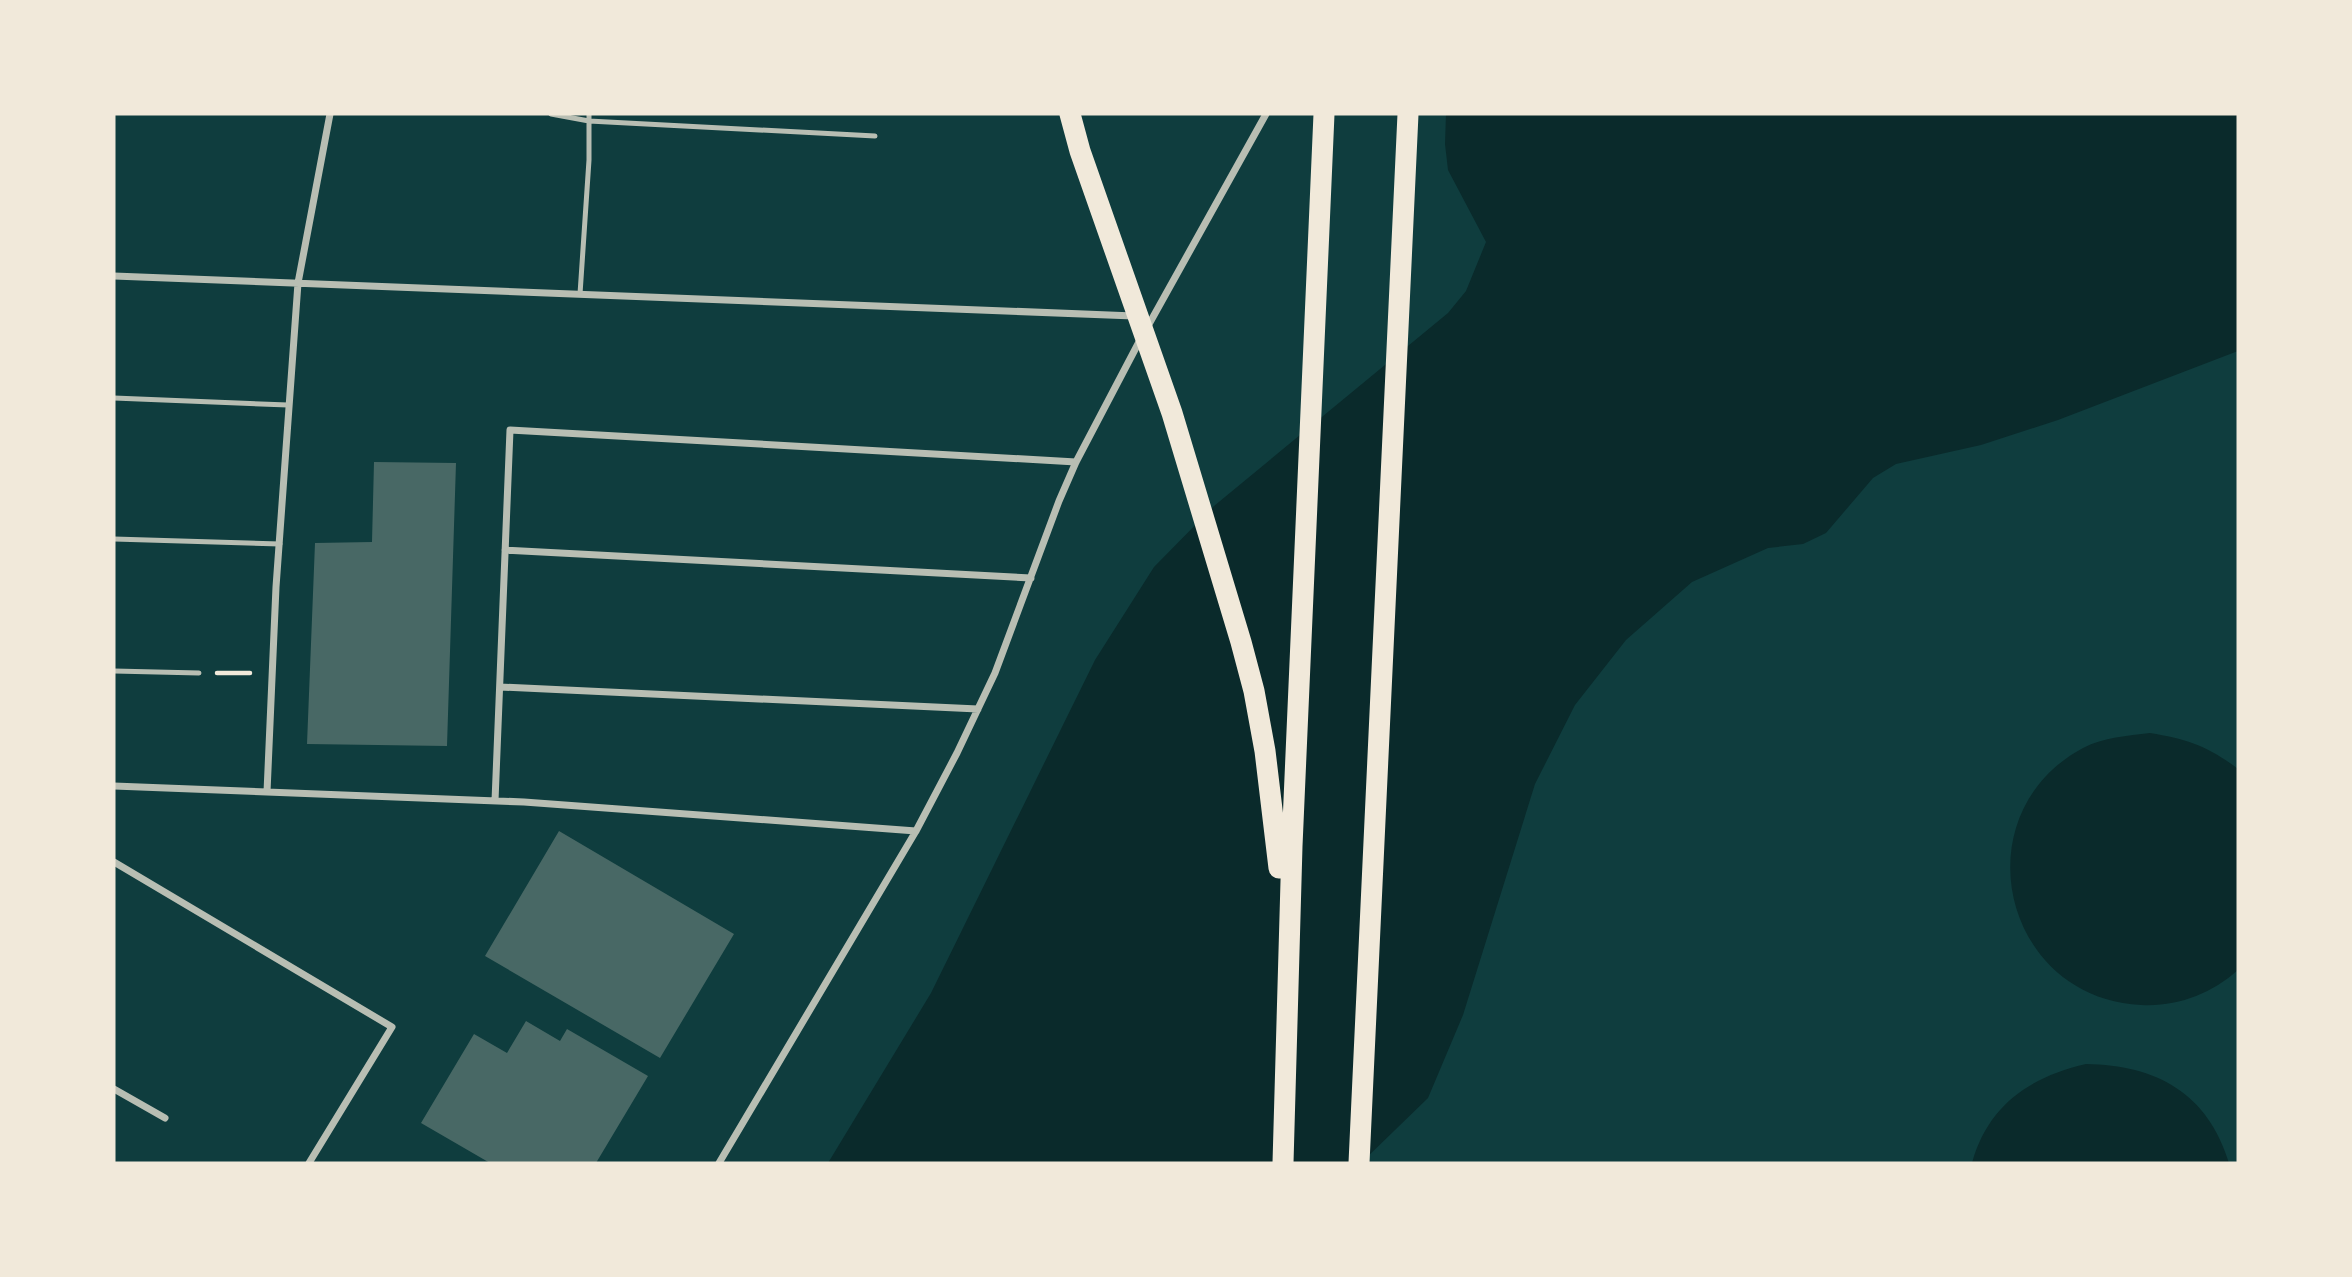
<svg xmlns="http://www.w3.org/2000/svg" width="2352" height="1277" viewBox="0 0 2352 1277" font-family="Rubik,sans-serif">
  <style>
    .water { fill: #0a2a2b }
    .building { fill: #486865 }
    .lines { fill: none; stroke-linecap: round; stroke-linejoin: round }
    .path { stroke: #f1e9da; stroke-width: 4.5 }
    .service { stroke: #b8beb3; stroke-width: 5 }
    .minor { stroke: #b8beb3; stroke-width: 7 }
    .motorway { stroke: #f1e9da; stroke-width: 21 }
  </style>
  <rect width="100%" height="100%" fill="#0f3d3e"/>
  <!-- water -->
  <path class="water" d="M1446,114H2238V351L2058,420L1981,445L1896,464L1873,478L1826,533L1803,544L1768,548L1692,582L1626,640L1575,705L1535,784L1463,1015L1428,1098L1361,1163H828L931,993L1095,660L1154,567L1214,506L1448,313L1466,291L1486,242L1448,170L1445,144Z
    M2150,733C2187,739 2208,746 2238,769V970C2211,994 2177,1007 2141,1005C2002,998 1960,814 2083,748C2104,737 2127,736 2150,733Z
    M2086,1064C2156,1065 2208,1093 2229,1163H1972C1988,1105 2030,1077 2086,1064Z"/>
  <!-- building -->
  <path class="building" d="M374,462L456,463L447,746L307,744L315,543L372,542Z
    M559,831L734,934L660,1058L485,956Z
    M526,1021L560,1041L567,1029L648,1076L596,1163H490L421,1123L474,1034L507,1053Z"/>
  <g class="lines">
    <!-- path -->
    <path class="path" d="M217,673H250"/>
    <!-- service -->
    <path class="service" d="M551,114L589,121L875,136
      M580,294L589,160V114
      M114,398L288,405
      M114,539L280,544
      M114,671L199,673"/>
    <!-- minor -->
    <path class="minor" d="M114,276L1134,316
      M1148,326L1266,114
      M505,550L1031,578
      M500,687L978,709
      M114,786L524,802L916,831
      M267,792L276,587L298,283L330,114
      M495,801L510,430L1076,462
      M114,862L392,1027L309,1163
      M114,1089L165,1118
      M719,1163L916,831L957,753L995,673L1059,501L1076,462L1140,340"/>
    <!-- motorway -->
    <path class="motorway" d="M1070,114L1080,151L1172,413L1241,642L1254,691L1265,751L1279,868
      M1283,1163L1292,846L1324,114
      M1359,1163L1408,114"/>
  </g>
  <!-- border -->
  <rect width="2352" height="1277" fill="none" stroke="#f1e9da" stroke-width="231"/>
</svg>
